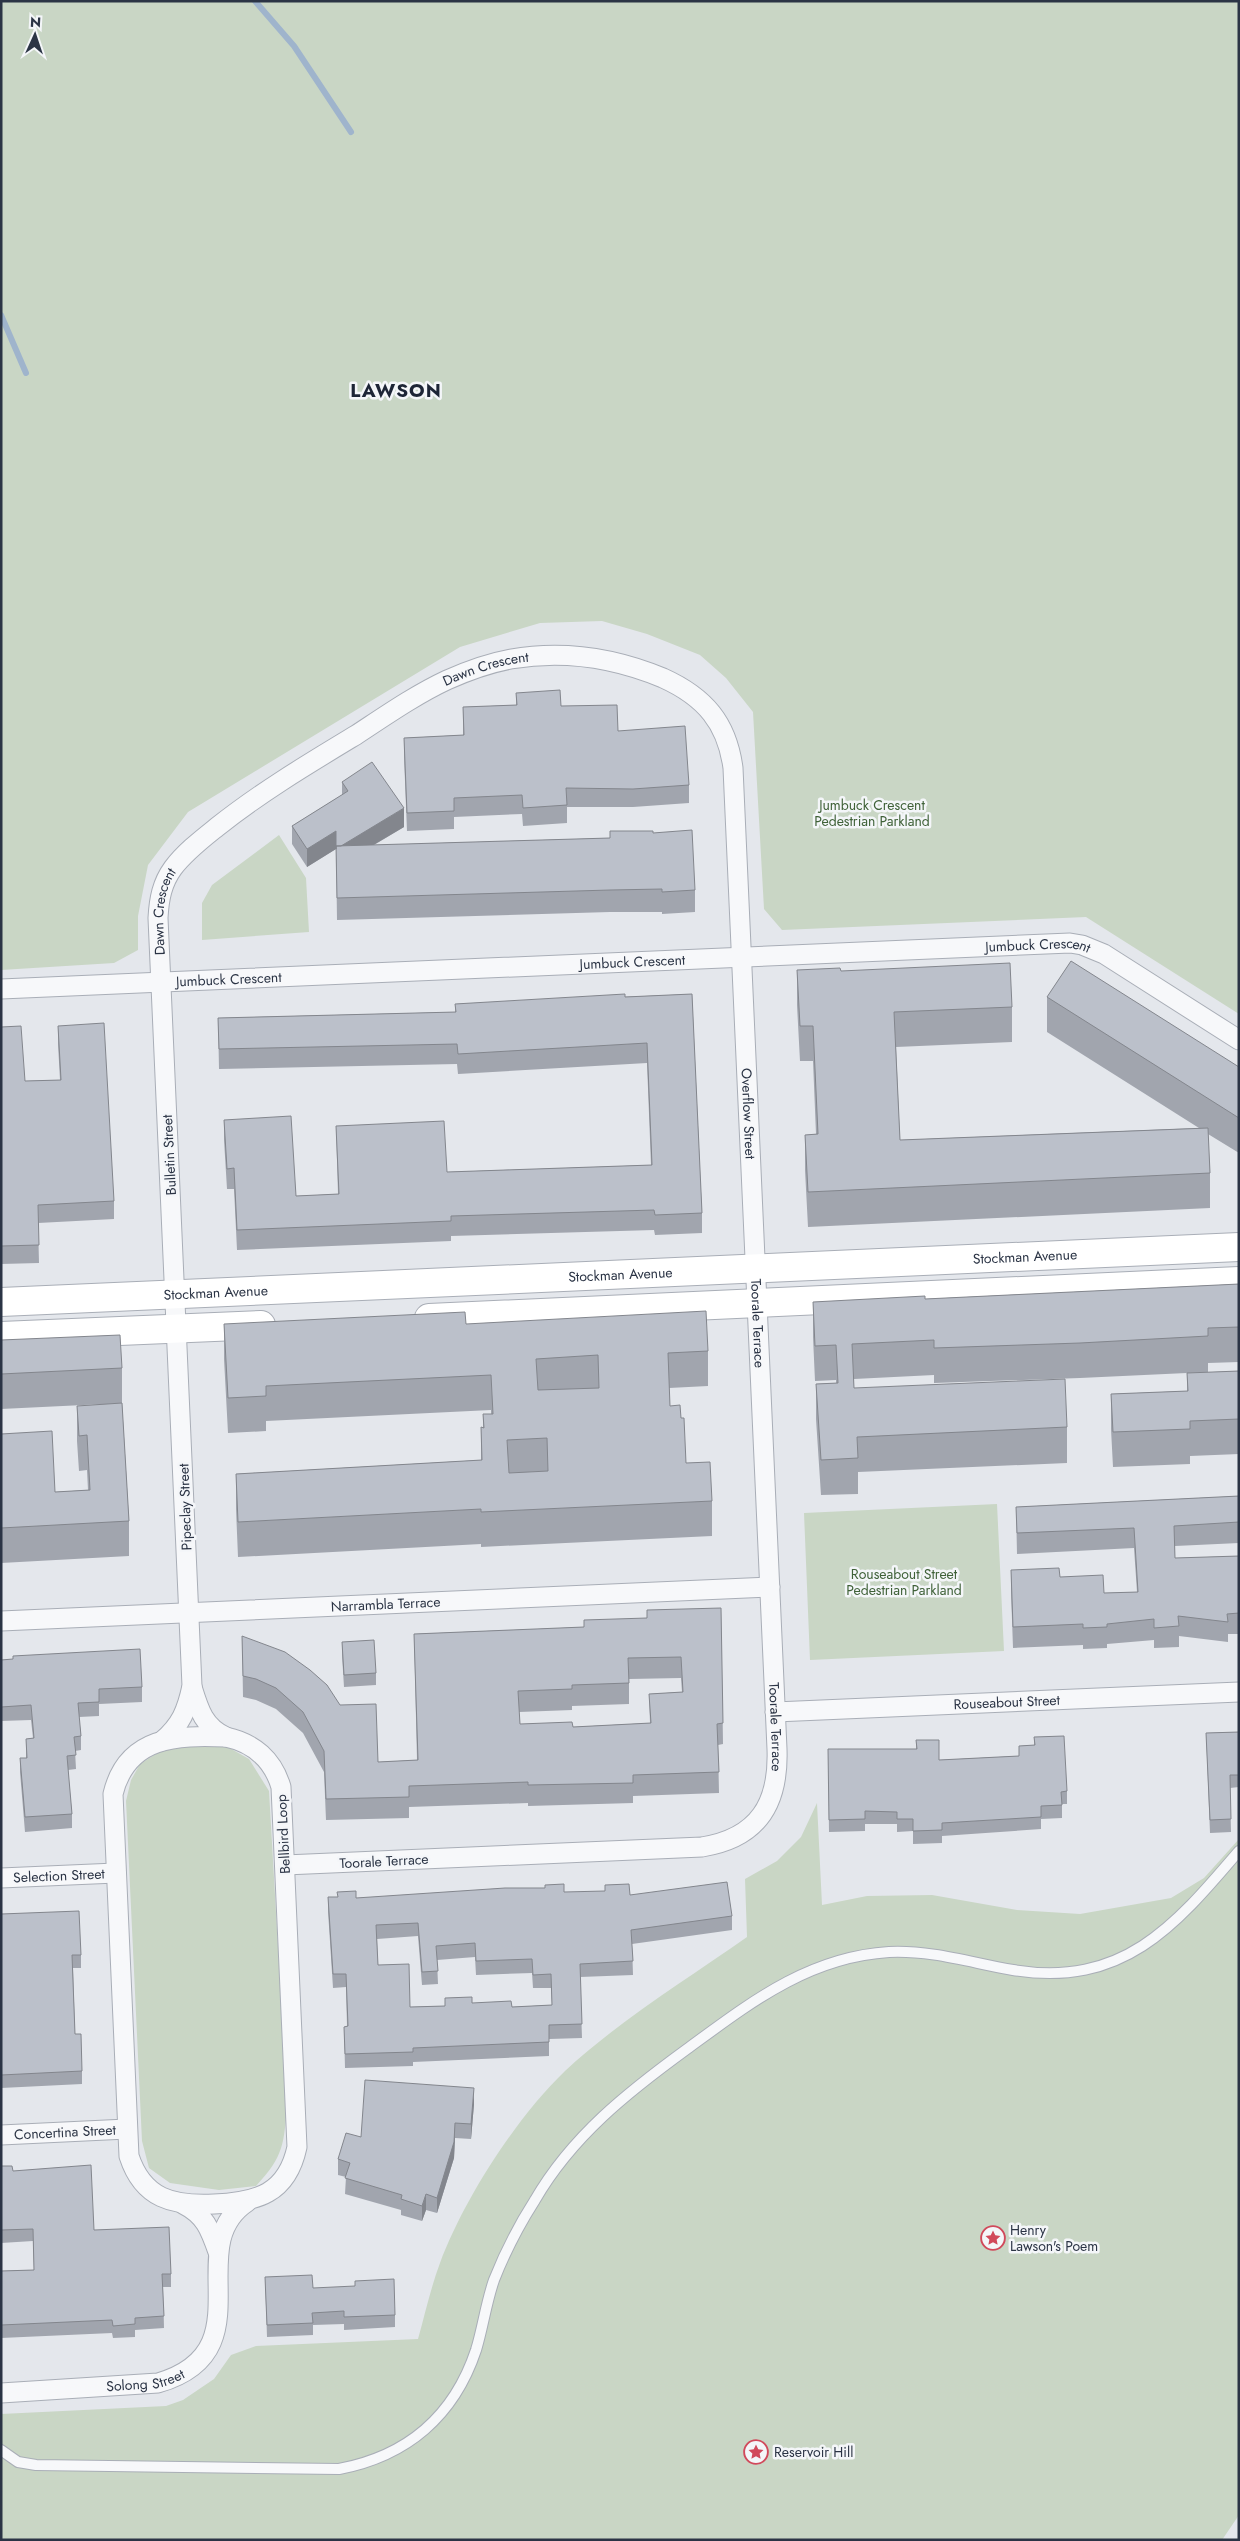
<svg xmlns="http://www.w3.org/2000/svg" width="1240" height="2541" viewBox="0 0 1240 2541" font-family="Jost,sans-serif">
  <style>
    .green { fill: #c9d6c5 }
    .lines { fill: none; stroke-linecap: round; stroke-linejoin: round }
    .stream { stroke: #9fb4cc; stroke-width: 6 }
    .lane-casing { stroke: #a9aeb7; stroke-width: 12 }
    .street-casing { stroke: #a9aeb7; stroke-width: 21 }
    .secondary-casing { stroke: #a9aeb7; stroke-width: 30 }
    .lane { stroke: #f7f8fa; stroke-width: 10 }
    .street { stroke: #f7f8fa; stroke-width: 19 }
    .secondary { stroke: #fff; stroke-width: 28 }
    .wall { fill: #a1a5ae; fill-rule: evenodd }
    .shaded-wall { fill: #83868d }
    .building { fill: #bbc0ca; stroke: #83868d; fill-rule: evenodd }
    .labels { text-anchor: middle; stroke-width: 5; stroke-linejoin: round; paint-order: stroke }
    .street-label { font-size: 14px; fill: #2b3445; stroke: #f4f6f9 }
    .park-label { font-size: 14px; fill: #3f6138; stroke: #f4f6f9 }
    .poi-label { font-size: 14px; fill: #2b3445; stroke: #f4f6f9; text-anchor: start }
    .district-label { font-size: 19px; font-weight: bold; letter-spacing: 1px; fill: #1d2536; stroke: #f4f6f9 }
  </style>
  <rect width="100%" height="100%" fill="#e4e7ec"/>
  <!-- green -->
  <path class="green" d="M1,1H1239V1014L1086,917L782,930L764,909L753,712L726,678L700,655L647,634L602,621L540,623L460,647L188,812L148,865L138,916V950L114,963L1,970Z
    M279,835L306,878L309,932L202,940V903L212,885Z
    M997,1504L1004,1651L810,1660L804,1513Z
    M219,1742L249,1759L269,1791L287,2104C284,2144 284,2156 256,2186L219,2190L170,2183L149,2168L142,2141L126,1801L131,1780L140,1764L169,1746Z
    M817,1803L822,1905L867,1896L932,1895L1017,1910L1080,1914L1171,1898L1204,1878L1239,1839V2515L1222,2540H1V2414L166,2406L183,2400L214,2379L231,2355L256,2346L418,2339C425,2314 431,2287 440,2263C464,2199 516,2118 565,2071C620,2020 686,1980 747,1937L745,1879L777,1861L801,1837Z"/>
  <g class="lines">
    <!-- stream -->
    <path class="stream" d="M255,1L294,46L351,132
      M1,315L26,373"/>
    <!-- lane casing -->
    <g class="lane-casing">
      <path id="lane" d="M1,2450L18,2462L36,2465L339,2469C407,2456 454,2416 476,2350C483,2327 486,2303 494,2280C505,2252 519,2225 535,2200C572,2136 628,2092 687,2049C750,2003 808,1957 889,1952C932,1950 972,1963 1013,1970C1123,1988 1175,1926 1239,1851"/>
    </g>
    <!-- street casing -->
    <g class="street-casing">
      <g id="street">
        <path id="s1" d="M1,989L1070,943L1082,945L1104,954L1239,1040"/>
        <path id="s2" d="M1,1621L770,1587"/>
        <path d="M192,1687C199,1710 204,1727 226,1737"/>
        <path id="s3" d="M775,1712L1239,1692"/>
        <path d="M226,1737C254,1743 273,1760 281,1787L297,2147C287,2194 257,2202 214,2204C173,2206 143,2199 129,2156L113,1794C127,1736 177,1735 226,1737Z"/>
        <path id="s4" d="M162,1741C181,1725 187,1710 192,1686L158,918C159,899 162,883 173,868C185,852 202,839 217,827C261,792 308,764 356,735C385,716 415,695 447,680C467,671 489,663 511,659C563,650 615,658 663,678C705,697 727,723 733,768L777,1749C779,1803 759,1838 702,1847L285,1865"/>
        <path id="s5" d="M1,1878L116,1873"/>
        <path id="s6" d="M1,2135L127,2129"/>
        <path d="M183,2204C205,2215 210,2229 218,2252"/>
        <path id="s7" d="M1,2393L158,2383C268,2351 179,2247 247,2202"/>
      </g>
    </g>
    <!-- secondary casing -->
    <g class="secondary-casing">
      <g id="secondary">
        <path id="s8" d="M1,1302L1239,1247"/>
        <path d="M429,1318L1239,1281"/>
        <path d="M1,1336L261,1325"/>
      </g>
    </g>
    <!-- lane -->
    <use href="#lane" class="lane"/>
    <!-- street -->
    <use href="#street" class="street"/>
    <!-- secondary -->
    <use href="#secondary" class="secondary"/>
  </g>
  <!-- wall -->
  <path class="wall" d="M516,693L561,706L618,731L689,785V803L633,807H567V823L523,826L522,814L454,817V829L407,831L404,756V738L463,735V707L516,705Z
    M342,782L404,827L374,845L610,838L653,833L695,890V912L662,914V912H610L337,920L336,849L307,867L292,844V826L342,795Z
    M797,970L841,971L1012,1007V1042L896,1047L900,1140L1199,1128L1047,1032V997L1239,1067V1153L1208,1134L1210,1173V1208L808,1227L805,1170V1135L816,1134L813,1061H800L797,1005Z
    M692,994L702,1213V1233L655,1235L654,1230L451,1236V1241L237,1250L234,1189H227L224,1140V1120L296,1196L338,1194L336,1126L447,1172L651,1165L647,1063L458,1074L457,1064L219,1069L218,1018L455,1012V1004Z
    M58,1026L114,1201V1219L38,1223L39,1263L1,1264V1027L25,1081L60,1080L58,1044Z
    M1239,1284V1362L1208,1363V1372L1080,1378L934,1383V1375L854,1379V1388L1067,1427V1463L858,1472V1494L821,1495L816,1419V1384L836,1383V1380L815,1381L813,1337V1302L925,1299Z
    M224,1324H466L708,1351V1386L669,1388L670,1406L681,1418L686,1463L712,1501V1536L481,1547V1544L238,1557L236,1509V1474L481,1460V1427L483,1428V1414H491V1410L266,1421V1431L228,1433L224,1359Z
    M1,1340L122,1368V1403L129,1521V1556L1,1563V1434L55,1492L88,1490L87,1470L79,1471L77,1441V1406L104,1404L1,1409Z
    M1239,1371V1454L1190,1456V1464L1113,1467L1111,1429V1394L1187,1391V1373Z
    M1239,1496V1543L1175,1546V1558L1239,1556V1634H1228V1642L1179,1636V1647L1154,1648V1640L1107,1644V1648L1083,1649V1645L1013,1648L1011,1591V1570L1060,1577L1104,1593L1137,1592L1134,1548L1017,1554L1016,1507Z
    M721,1608L723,1744L718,1745L719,1793L633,1796V1803L528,1806V1803L409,1807V1818L326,1820L324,1772L303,1733L276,1709L256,1700L243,1697L242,1636L378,1762L417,1760L414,1634L584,1627ZM681,1678L682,1692L649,1694L650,1723L573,1727L520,1724L519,1712L572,1710V1706L629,1704V1679Z
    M342,1642L376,1673V1685L344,1687L342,1655Z
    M1,1660L142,1687V1702L99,1704V1716L79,1717L81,1736V1750L75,1751L76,1769L68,1770L72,1814V1828L25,1832L20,1772V1758H26V1739L33,1738L31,1720L1,1721Z
    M1239,1732V1787L1230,1788L1231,1832L1210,1833L1206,1733Z
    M1034,1737L1067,1791V1804H1062V1818L1041,1819V1829L942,1836V1843L913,1844V1831L897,1832V1824H865V1831L829,1832L828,1749H916V1740L939,1760L1019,1756V1746L1034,1745Z
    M564,1892L630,1895L732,1916V1930L632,1944L633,1975L580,1977L582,2038L549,2039V2056L413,2062V2066L345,2068L344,2027L347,2026L346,1987L333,1988L328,1911V1897L356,1898ZM418,1936L422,1985L438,1984L437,1960L475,1957L476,1975L532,1973L533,1988H551L552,2005L512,2007L472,2003L445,1998V2006L410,2007L378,1965L377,1939Z
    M1,1914L81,1955V1968H73L75,2034L82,2071V2084L1,2088Z
    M474,2104L471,2139L455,2138L454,2158L437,2213L426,2210L422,2221L401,2215V2210L345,2194L346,2177L338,2175V2159L361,2137Z
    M1,2166L13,2171L94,2230L171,2274V2287H163L164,2328L135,2330V2337L113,2338L112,2333L1,2338V2271L34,2270L33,2241L1,2243Z
    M265,2277L313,2288L395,2315V2327L344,2330V2324L313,2325V2335L267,2337Z"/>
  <!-- shaded-wall -->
  <path class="shaded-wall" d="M404,808V827L336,867V849Z
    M336,831V849L307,867V849Z
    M474,2088V2104L471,2139V2124Z
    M455,2123V2138L454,2158L437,2213V2198Z
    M426,2194V2210L422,2221V2206Z"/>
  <!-- building -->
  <path class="building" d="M560,690L561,706L617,705L618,731L685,726L689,785L633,789L566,788L567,805L523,808L522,795L454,798V811L407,813L404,738L464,735L463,707L517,705L516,693Z
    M372,762L404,808L341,846H336V849V831L307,849L292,826L348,791L342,782Z
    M692,830L695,890L662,892V889L610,890L337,898L336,846L610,838V831H653V833Z
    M1071,961L1239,1067V1118L1047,997Z
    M1010,963L1012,1007L894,1012L900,1140L1208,1128L1210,1173L808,1192L805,1135L818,1134L813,1026H800L797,970L840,968L841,971Z
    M625,994V997L692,994L702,1213L655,1215L654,1210L451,1216V1221L237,1230L234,1168L227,1169L224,1120L291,1116L296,1196L339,1194L336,1126L444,1121L447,1172L652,1165L647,1043L458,1054L457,1044L219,1049L218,1018L456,1012L455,1004Z
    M104,1023L114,1201L38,1205L39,1245L1,1246V1027L21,1026L25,1081L61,1080L58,1026Z
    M1239,1284V1327L1208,1328V1336L1080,1343L934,1348V1340L852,1344L854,1388L1065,1379L1067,1427L857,1437L858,1458L821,1460L816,1384L838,1383L836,1345L815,1346L813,1302L925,1296V1299Z
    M706,1311L708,1351L668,1353L670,1406L680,1405L681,1418H684L686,1463L710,1462L712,1501L481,1512V1509L238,1522L236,1474L482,1460L481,1427L484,1428L483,1414H493L491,1375L266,1386V1396L228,1398L224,1324L465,1312L466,1324ZM598,1355L599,1388L538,1390L536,1359ZM547,1438L548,1471L509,1473L507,1440Z
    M120,1335L122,1368L1,1374V1340Z
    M1239,1371V1419L1190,1421V1429L1113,1432L1111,1394L1188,1391L1187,1373Z
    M122,1403L129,1521L1,1528V1434L52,1431L55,1492L90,1490L87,1435L79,1436L77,1406Z
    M1239,1496V1522L1174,1526L1175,1558L1239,1556V1613L1227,1614L1228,1622L1178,1616L1179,1626L1154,1628V1619L1107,1624V1627L1083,1628V1624L1013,1627L1011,1570L1059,1568L1060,1577L1103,1575L1104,1593L1138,1592L1134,1528L1017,1533L1016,1507Z
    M721,1608L723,1723L717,1724L719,1772L633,1775V1783L528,1785V1782L409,1786V1797L326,1799L324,1751L303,1712L276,1688L256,1679L243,1676L242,1636L285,1652L310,1670L327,1685L340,1705L376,1704L378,1762L418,1760L414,1634L584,1627V1620L647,1618V1610ZM681,1657L683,1692L649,1694L651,1723L573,1727L572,1722L520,1724L518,1691L572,1689V1685L629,1683L628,1658Z
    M374,1640L376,1673L344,1675L342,1642Z
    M140,1649L142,1687L99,1689V1702L78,1703L81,1736L74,1737L76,1755L67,1756L72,1814L25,1817L20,1758H27L26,1739L34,1738L31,1705L1,1707V1660L13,1659V1656Z
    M1239,1732V1775H1230L1231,1819L1210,1820L1206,1733Z
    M1064,1736L1067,1791L1061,1792L1062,1805L1041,1806V1817L942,1823V1830L913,1831V1819H897V1812L865,1811V1819L829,1820L828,1749H917L916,1740H939V1760L1019,1756V1746L1035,1745L1034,1737Z
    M727,1882L732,1916L631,1930L633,1961L580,1964L582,2024L549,2025V2042L413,2048V2052L345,2054L344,2027L348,2026L346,1974H333L328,1897H338L337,1892L356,1891V1898L505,1888H545V1885L564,1884V1892L605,1891V1885L629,1884L630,1895ZM418,1923L422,1972L438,1971L436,1946L475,1943L476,1961L532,1959L533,1975L551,1974L552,2005L512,2007L511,2001L472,2003V1997L445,1998V2006L410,2007L409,1964L378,1965L376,1925Z
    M79,1911L81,1955H72L75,2034H81L82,2071L1,2075V1914Z
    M365,2080L474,2088L471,2124L455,2123L454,2142L437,2198L426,2194L422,2206L401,2199L402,2195L345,2178L350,2163L338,2159L346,2133L361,2137Z
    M91,2165L94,2230L169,2227L171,2274H162L164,2316L135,2318V2324L113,2326L112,2320L1,2325V2271L34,2270L33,2229L1,2230V2166H12L13,2171Z
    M312,2275L313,2288L355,2286V2281L394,2279L395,2315L344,2317V2311L312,2313L313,2323L267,2325L265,2277Z"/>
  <!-- icons -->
  <defs>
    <g id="sight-ring" transform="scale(1.25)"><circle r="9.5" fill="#f4f6f9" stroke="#d1495b" stroke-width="1.5"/><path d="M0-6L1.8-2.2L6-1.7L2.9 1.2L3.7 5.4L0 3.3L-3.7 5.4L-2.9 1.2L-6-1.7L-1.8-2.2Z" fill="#d1495b"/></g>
  </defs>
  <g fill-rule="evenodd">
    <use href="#sight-ring" x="993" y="2238"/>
    <use href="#sight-ring" x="756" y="2452"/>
  </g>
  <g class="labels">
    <!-- street labels -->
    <g class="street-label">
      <text dy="5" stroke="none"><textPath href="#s4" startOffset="1260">Dawn Crescent</textPath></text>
      <text dy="5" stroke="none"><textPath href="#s4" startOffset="840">Dawn Crescent</textPath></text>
      <text dy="5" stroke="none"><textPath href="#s1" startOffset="1038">Jumbuck Crescent</textPath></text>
      <text dy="5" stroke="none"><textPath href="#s1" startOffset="632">Jumbuck Crescent</textPath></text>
      <text dy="5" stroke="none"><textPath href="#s1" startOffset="228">Jumbuck Crescent</textPath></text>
      <text dy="5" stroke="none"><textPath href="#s4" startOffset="1908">Overflow Street</textPath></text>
      <text transform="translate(169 1155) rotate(-93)" y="5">Bulletin Street</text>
      <text dy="5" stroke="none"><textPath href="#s8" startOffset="1025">Stockman Avenue</textPath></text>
      <text dy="5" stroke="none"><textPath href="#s8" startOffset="620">Stockman Avenue</textPath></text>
      <text dy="5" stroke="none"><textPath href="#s8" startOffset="215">Stockman Avenue</textPath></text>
      <text dy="5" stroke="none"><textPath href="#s4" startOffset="2118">Toorale Terrace</textPath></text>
      <text transform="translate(185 1507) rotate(-92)" y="5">Pipeclay Street</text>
      <text dy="5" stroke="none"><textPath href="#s2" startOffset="385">Narrambla Terrace</textPath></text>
      <text dy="5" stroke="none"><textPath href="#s3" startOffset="232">Rouseabout Street</textPath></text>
      <text dy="5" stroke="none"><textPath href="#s4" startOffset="2522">Toorale Terrace</textPath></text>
      <text transform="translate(283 1834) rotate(-93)" y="5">Bellbird Loop</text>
      <text transform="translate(384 1861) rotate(-3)" y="5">Toorale Terrace</text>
      <text dy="5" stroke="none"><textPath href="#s5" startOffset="58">Selection Street</textPath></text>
      <text dy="5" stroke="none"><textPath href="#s6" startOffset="64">Concertina Street</textPath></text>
      <text dy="5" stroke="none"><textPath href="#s7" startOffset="145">Solong Street</textPath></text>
    </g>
    <!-- park labels -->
    <g class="park-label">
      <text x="872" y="810">Jumbuck Crescent<tspan x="872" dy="16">Pedestrian Parkland</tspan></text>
      <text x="904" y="1579">Rouseabout Street<tspan x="904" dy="16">Pedestrian Parkland</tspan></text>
    </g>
    <!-- poi labels -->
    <g class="poi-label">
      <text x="1010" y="2235">Henry<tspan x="1010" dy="16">Lawson's Poem</tspan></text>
      <text x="774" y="2457">Reservoir Hill</text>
    </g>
    <!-- district labels -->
    <g class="district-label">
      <text x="396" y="397">LAWSON</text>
    </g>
  </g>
  <!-- border -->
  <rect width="1240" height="2541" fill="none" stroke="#2b3445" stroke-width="5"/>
  <!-- north arrow -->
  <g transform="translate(35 35) rotate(3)" stroke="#f4f6f9" stroke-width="4" paint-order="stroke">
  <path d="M0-4L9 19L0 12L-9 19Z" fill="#2b3445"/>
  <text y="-8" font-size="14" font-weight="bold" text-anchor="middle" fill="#2b3445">N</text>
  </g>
</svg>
